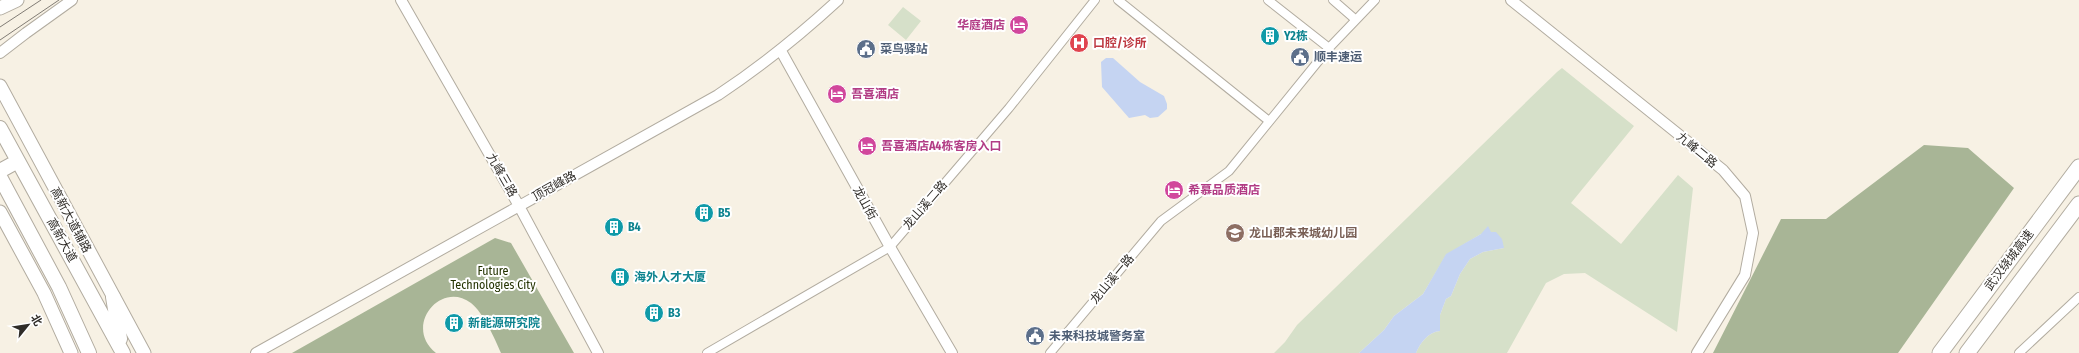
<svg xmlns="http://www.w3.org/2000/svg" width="2079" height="353" viewBox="0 0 2079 353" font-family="'Fira Sans Condensed','Noto Sans SC',sans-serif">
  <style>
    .green { fill: #d6e0c9 }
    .forest { fill: #a8b596 }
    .water { fill: #c5d4f2 }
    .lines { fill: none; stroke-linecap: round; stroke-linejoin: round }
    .minor-casing { stroke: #b2aca0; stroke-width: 10 }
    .tertiary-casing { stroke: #b2aca0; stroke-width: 12 }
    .primary-casing { stroke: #b2aca0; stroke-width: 15 }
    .trunk-casing { stroke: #b2aca0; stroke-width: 16 }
    .motorway-casing { stroke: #b2aca0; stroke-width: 17 }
    .minor { stroke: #fff; stroke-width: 8 }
    .tertiary { stroke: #fff; stroke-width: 10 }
    .primary { stroke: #fff; stroke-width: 13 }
    .trunk { stroke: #fff; stroke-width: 14 }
    .motorway { stroke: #fff; stroke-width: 15 }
    .tram { stroke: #817c75; stroke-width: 1 }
    .labels { text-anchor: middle; stroke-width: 4; stroke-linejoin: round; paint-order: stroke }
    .hotel-label { font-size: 12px; font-weight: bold; fill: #b23c85; stroke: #fff; text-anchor: start }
    .culture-label { font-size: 12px; font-weight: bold; fill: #0d838f; stroke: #fff; text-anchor: start }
    .health-label { font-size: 12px; font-weight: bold; fill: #be3a42; stroke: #fff; text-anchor: start }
    .service-label { font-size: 12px; font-weight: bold; fill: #4e5e75; stroke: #fff; text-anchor: start }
    .street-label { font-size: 12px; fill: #2f2c28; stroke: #fff }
    .education-label { font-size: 12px; font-weight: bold; fill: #785e54; stroke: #fff; text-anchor: start }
    .park-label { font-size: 12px; fill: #243301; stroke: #fff }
  </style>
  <rect width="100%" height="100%" fill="#f7f1e4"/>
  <!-- green -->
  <path class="green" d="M903,7L921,21L906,40L888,25Z
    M1562,68L1634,126L1571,203L1621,244L1678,175L1693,188L1677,332L1585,273L1564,274L1546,283L1507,353H1416C1420,343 1428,332 1440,331V315L1446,299L1451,296L1460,274L1470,259L1483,252L1504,248L1481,234L1446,255L1423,294L1394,316L1384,330L1359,353H1274L1285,342L1297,325L1557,72Z"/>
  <!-- forest -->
  <path class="forest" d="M1924,145L1968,148L2014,188L1898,353H1713L1781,219H1826Z
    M495,238L511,243L574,353H501C495,339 483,312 471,303C440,280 403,327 436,353H292Z"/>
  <!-- water -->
  <path class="water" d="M1106,58H1113L1140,82L1164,96L1167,104V109L1158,117L1150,118L1145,115L1129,118L1102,87L1101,62Z
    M1488,226L1491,232H1496L1502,239L1504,248L1483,252L1470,259L1460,274L1451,296L1446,299L1440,315V331C1428,332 1420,343 1416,353H1359L1384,330L1394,316L1423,294L1446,254L1481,234Z"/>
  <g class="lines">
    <!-- minor casing -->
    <g class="minor-casing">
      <path id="minor" d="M1118,0L1269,121
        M1268,0L1329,48
        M1333,0L1356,20
        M707,353L890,247L1009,108L1095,0
        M1050,353L1161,221L1229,171L1329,48L1375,0
        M2019,353L2079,297"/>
    </g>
    <!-- tertiary casing -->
    <g class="tertiary-casing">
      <path id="tertiary" d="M401,0L519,206L598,353
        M1511,0L1723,170L1745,196L1753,233L1745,275L1697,353
        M781,51L890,247L952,353
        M0,53L26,33L72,0
        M256,353L718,95C763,65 799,36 838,0"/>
    </g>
    <!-- primary casing -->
    <g class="primary-casing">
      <path id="primary" d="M0,8L17,0
        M0,86L144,353
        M0,212L44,293L71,353"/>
    </g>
    <!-- trunk casing -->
    <g class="trunk-casing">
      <path id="trunk" d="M0,128L123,353
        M0,171L18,161
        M0,177L59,287L89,353
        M113,297L120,339"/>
    </g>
    <!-- motorway casing -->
    <g class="motorway-casing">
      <path id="motorway" d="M1940,353L2079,167
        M1967,353L2079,204"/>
    </g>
    <!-- minor -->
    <use href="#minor" class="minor"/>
    <!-- tertiary -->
    <use href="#tertiary" class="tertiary"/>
    <!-- primary -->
    <use href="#primary" class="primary"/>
    <!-- trunk -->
    <use href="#trunk" class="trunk"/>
    <!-- motorway -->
    <use href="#motorway" class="motorway"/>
    <!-- tram -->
    <path class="tram" d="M0,27L41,0
      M0,40L59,0"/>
  </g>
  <!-- icons -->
  <defs>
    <g id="hotel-disc" transform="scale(1)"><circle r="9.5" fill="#d1479c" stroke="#fff"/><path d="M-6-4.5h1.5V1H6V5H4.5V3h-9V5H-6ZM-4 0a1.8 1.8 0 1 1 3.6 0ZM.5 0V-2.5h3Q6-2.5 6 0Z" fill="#fff"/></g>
    <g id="building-disc" transform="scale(1)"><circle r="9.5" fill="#0f9aa8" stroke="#fff"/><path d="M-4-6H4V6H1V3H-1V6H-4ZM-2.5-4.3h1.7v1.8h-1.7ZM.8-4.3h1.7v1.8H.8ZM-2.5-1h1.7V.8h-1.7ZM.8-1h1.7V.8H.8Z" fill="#fff"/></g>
    <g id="hospital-disc" transform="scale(1)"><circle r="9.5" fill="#e0444e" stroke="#fff"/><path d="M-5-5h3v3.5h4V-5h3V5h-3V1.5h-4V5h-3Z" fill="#fff"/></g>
    <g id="civic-disc" transform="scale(1)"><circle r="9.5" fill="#5c6f8a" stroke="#fff"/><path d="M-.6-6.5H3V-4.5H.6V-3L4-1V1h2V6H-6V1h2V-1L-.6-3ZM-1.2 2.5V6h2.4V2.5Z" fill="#fff"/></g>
    <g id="school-disc" transform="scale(1)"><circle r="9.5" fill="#8d6e63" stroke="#fff"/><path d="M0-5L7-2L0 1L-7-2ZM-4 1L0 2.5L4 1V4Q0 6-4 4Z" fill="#fff"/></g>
  </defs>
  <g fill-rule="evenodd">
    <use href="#hotel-disc" x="1019" y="25"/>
    <use href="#building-disc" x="1270" y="36"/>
    <use href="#hospital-disc" x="1079" y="43"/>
    <use href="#civic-disc" x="866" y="49"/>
    <use href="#civic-disc" x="1300" y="57"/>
    <use href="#hotel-disc" x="837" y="94"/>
    <use href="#hotel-disc" x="867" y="146"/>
    <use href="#hotel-disc" x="1174" y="190"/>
    <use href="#building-disc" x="704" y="213"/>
    <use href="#building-disc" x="614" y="227"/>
    <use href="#school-disc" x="1235" y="233"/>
    <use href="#building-disc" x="620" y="277"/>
    <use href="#building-disc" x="654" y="313"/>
    <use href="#building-disc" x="454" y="323"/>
    <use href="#civic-disc" x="1035" y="336"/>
  </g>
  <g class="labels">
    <!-- hotel labels -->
    <g class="hotel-label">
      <text x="1005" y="29" text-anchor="end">华庭酒店</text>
      <text x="851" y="98">吾喜酒店</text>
      <text x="881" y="150">吾喜酒店A4栋客房入口</text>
      <text x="1188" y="194">希慕品质酒店</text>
    </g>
    <!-- culture labels -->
    <g class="culture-label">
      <text x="1284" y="40">Y2栋</text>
      <text x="718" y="217">B5</text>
      <text x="628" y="231">B4</text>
      <text x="634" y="281">海外人才大厦</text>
      <text x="668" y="317">B3</text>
      <text x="468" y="327">新能源研究院</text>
    </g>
    <!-- health labels -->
    <g class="health-label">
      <text x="1093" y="47">口腔/诊所</text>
    </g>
    <!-- service labels -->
    <g class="service-label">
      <text x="880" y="53">菜鸟驿站</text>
      <text x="1314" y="61">顺丰速运</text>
      <text x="1049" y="340">未来科技城警务室</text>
    </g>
    <!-- street labels -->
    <g class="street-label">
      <text transform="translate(1697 150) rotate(39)" y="4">九峰二路</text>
      <text transform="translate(502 175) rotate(60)" y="4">九峰三路</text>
      <text transform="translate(554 186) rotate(-29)" y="4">顶冠峰路</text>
      <text transform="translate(865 203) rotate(61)" y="4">龙山街</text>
      <text transform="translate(925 205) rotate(-49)" y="4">龙山溪二路</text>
      <text transform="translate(71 220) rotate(62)" y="4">高新大道辅路</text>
      <text transform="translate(62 240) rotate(61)" y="4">高新大道</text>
      <text transform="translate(2009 260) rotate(-53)" y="4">武汉绕城高速</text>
      <text transform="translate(1112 279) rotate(-50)" y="4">龙山溪一路</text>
    </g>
    <!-- education labels -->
    <g class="education-label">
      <text x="1249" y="237">龙山郡未来城幼儿园</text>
    </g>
    <!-- park labels -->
    <g class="park-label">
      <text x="493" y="275">Future<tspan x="493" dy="14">Technologies City</tspan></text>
    </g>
  </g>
  <!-- north arrow -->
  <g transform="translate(28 325) rotate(60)" stroke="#ffffff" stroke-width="3" paint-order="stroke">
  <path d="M0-3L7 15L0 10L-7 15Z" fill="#2f2c28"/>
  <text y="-6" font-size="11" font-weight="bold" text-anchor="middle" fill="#2f2c28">北</text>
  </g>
</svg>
